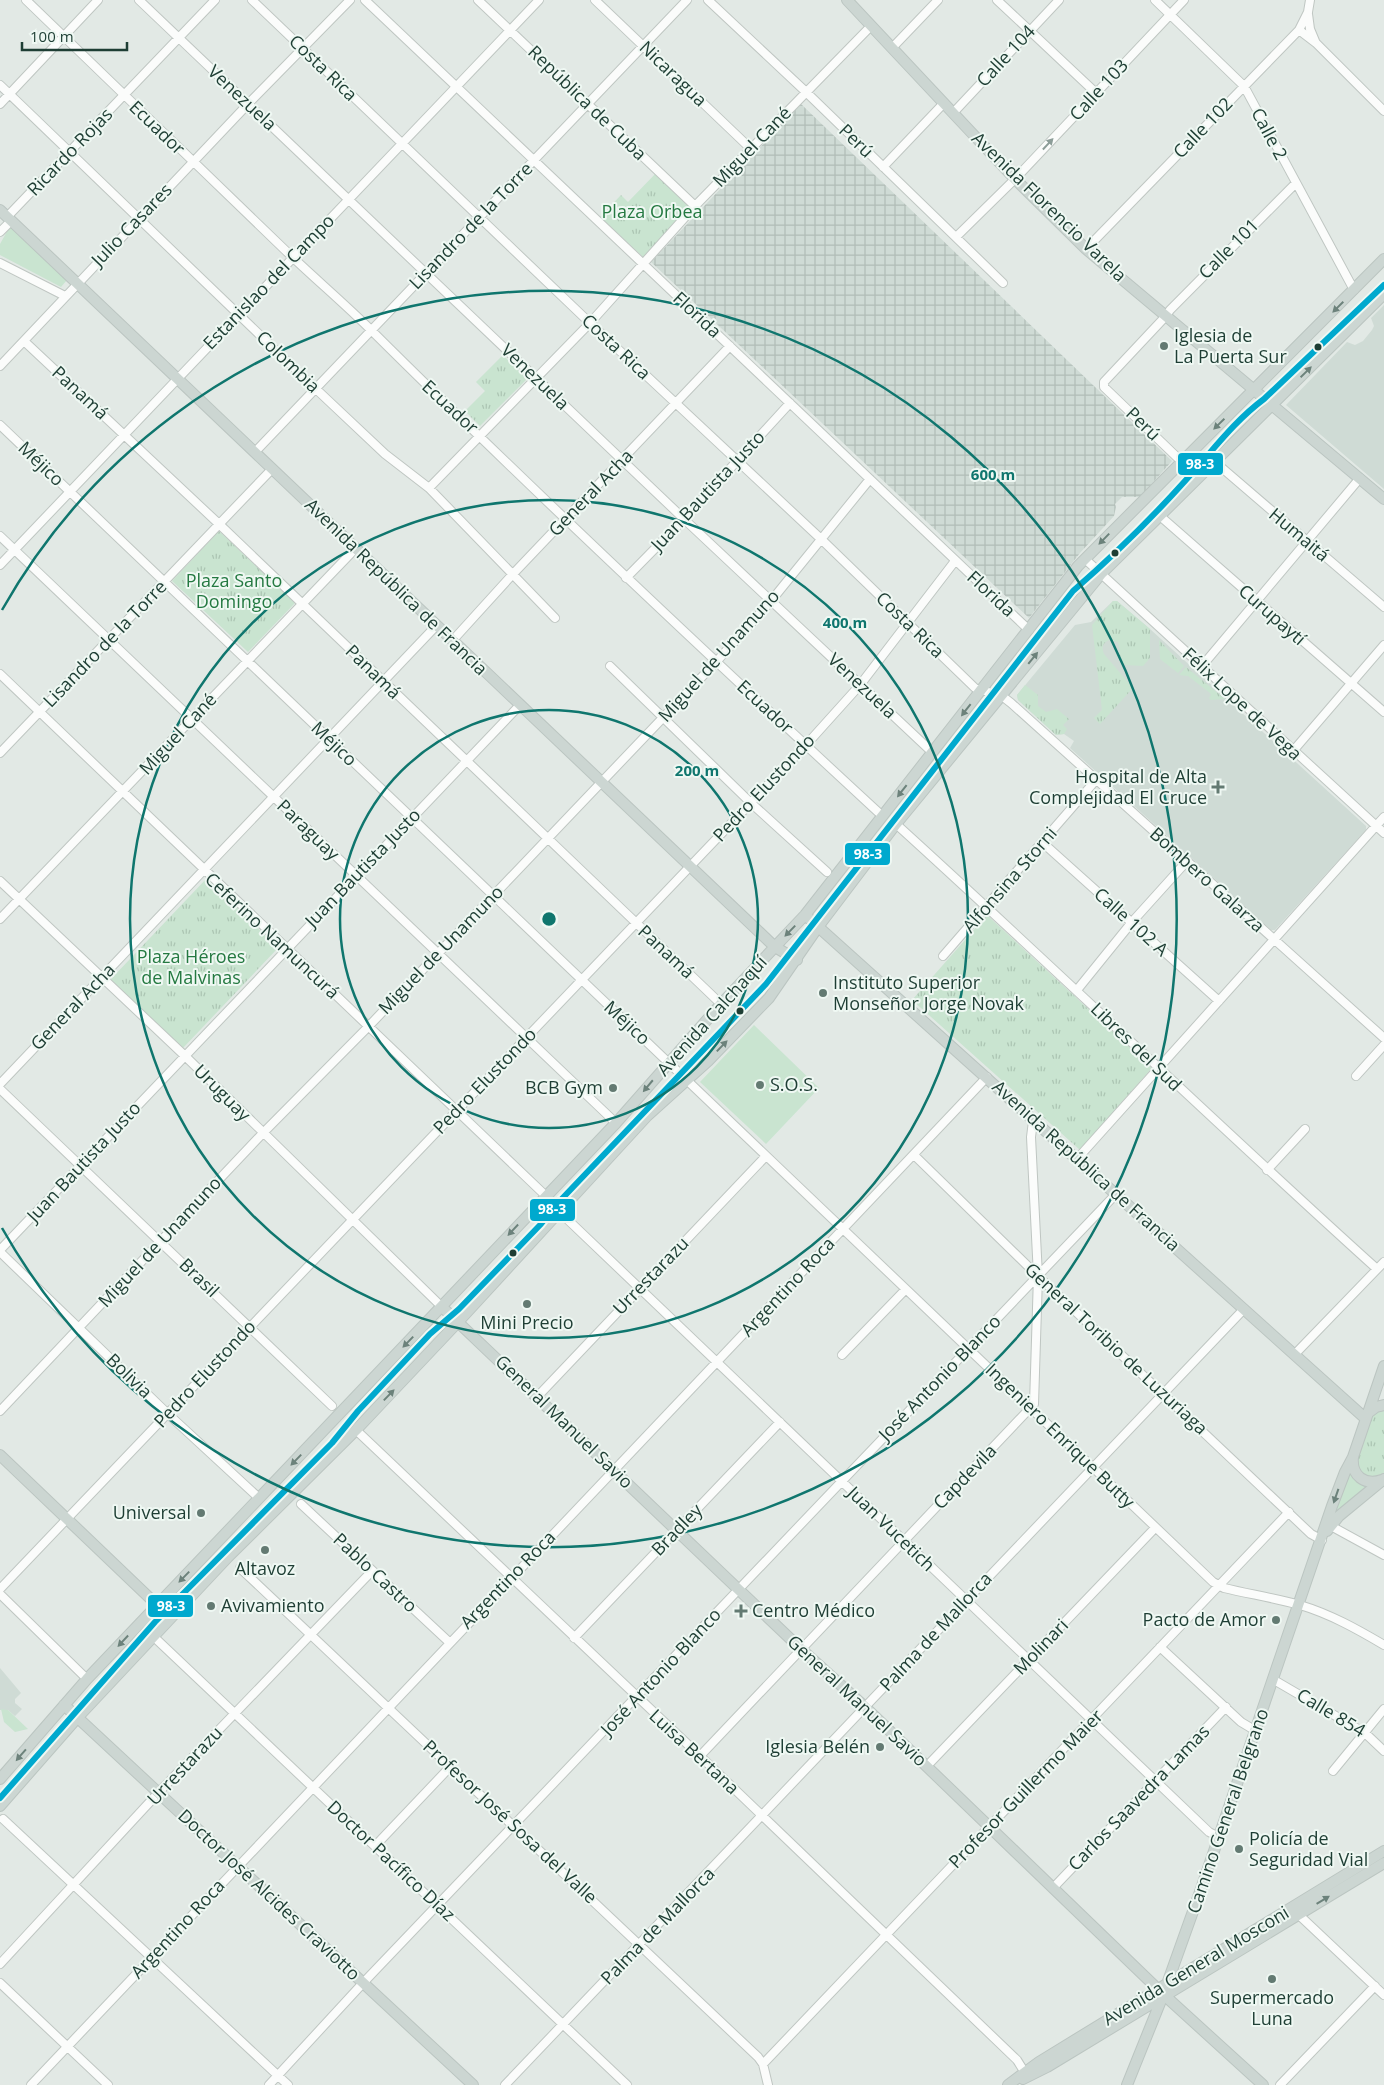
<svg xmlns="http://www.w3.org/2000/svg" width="1384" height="2085" viewBox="0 0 1384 2085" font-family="'Open Sans',sans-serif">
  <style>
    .built { fill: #cfdbd5 }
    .industrial { fill: url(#industrial-grid) }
    .grass { fill: #c9e4d0 }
    .park { fill: url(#park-tufts) }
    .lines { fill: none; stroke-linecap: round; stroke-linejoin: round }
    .minor-casing { stroke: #bfc6c2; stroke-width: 10 }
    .major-casing { stroke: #bbc5c1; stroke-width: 12 }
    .minor { stroke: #fbfcfb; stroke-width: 8 }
    .major { stroke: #ccd6d2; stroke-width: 10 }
    .bus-1-casing { stroke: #eff8f3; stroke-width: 10 }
    .bus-1 { stroke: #00a9ce; stroke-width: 6 }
    .oneway { fill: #8c9d98 }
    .oneway2 { fill: #6c827b }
    .ring { fill: none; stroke: #0f766e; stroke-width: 2.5 }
    .poi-dot { fill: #637a72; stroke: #eff8f3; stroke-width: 2 }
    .bus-dot { fill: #1e3e34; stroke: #eff8f3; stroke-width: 2 }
    .labels { text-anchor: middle; stroke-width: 4; stroke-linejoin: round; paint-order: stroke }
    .street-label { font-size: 18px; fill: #1e3e34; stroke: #eff8f3 }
    .park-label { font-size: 18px; fill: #247941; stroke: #eff8f3 }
    .poi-label { font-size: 18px; fill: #1e3e34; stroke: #eff8f3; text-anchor: start }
    .centre { fill: #0f766e; stroke: #eff8f3; stroke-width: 2.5 }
    .ring-label { font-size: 15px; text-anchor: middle; font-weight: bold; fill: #0f766e; stroke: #eff8f3; stroke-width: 4; stroke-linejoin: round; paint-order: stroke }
    .line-badge { stroke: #eff8f3; stroke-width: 2 }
    .badge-label { font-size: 14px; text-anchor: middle; font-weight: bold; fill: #fff }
  </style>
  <defs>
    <pattern id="industrial-grid" width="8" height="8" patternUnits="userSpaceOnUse" patternTransform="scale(1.25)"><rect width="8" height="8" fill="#cfdbd5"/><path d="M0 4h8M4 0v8" fill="none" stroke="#b1bdb7"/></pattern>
    <pattern id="park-tufts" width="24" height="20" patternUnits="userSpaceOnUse" patternTransform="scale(1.25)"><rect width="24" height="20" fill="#c9e4d0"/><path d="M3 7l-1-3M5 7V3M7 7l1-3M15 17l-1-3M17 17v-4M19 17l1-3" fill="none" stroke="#acc5b3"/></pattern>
  </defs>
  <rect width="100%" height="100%" fill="#e2e9e5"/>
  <!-- built -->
  <path class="built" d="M1384,305V489L1286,405L1347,342L1355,345L1363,341L1372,330L1374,326L1371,318Z
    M1113,601H1117L1150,629L1366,826V830L1275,930H1271L1070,748L1074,741L1064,734L1056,735L1018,700L1017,695L1075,625L1091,622Z
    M0,1668L21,1693L15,1699V1703L22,1709L15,1716L8,1710H0Z"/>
  <!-- industrial -->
  <path class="industrial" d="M801,104L1172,461L1140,497H1122L1115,504L1116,507L1114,516L1080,553L1029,618L651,262Z"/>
  <!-- grass -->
  <path class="grass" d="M10,226L67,280L61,287L0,255V244Z
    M754,1025L819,1088L766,1144L700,1082Z
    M1349,1471L1369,1484L1337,1512L1335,1511Z
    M1,1709L8,1710L28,1729L15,1732L4,1722Z"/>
  <!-- park -->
  <path class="park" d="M658,171L691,205L643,257L600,217L621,195L628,202Z
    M503,355L527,379L480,426L465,411L485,391L476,382Z
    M219,531L295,603L248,652L172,581Z
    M1113,601H1117L1150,629V658L1143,666L1125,665L1117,656L1120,651L1118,642L1110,640C1103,642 1101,647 1104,654L1133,688L1100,724L1094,718L1102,710L1092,625Z
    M1159,640L1184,666L1178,673L1160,659Z
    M1186,667L1225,699L1211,700L1209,698L1211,695L1210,693L1188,676L1179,675Z
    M1025,685L1038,695V706L1046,712L1057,709L1069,719L1063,725L1067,729L1064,734L1056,735L1018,700L1017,695Z
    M207,878L278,948L183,1048L110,980Z
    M987,915L1152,1068L1080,1150L912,1000Z
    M1384,1409V1474L1380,1478L1373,1479L1360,1472L1356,1462L1371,1415Z"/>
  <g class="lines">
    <!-- minor casing -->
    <g class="minor-casing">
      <path id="minor" d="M26,0C112,83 199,167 285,250C314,278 344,303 372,331C537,495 707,654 878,812
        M139,0L684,519L932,752
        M252,0L590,323L821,539L975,688L1002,696L1011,703L1384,1038
        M365,0L1029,630
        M478,0L695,206
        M595,0L750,148
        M708,0L805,91L1003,283
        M997,0L1096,93
        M1155,0L1244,86L1354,290
        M1308,14L1310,29L1315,41
        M1299,30L1316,43L1384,111
        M892,48L938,0
        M0,85L316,389L385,454L429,488L555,618
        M0,104L98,0
        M954,112L1059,0
        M883,167L944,103
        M7,217L215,0
        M0,232L11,221
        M956,237L1015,179L1184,0
        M1086,249L1299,30L1308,12L1310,0
        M0,263L65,296
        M24,341L219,524L721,1004
        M0,366L248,104L350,0
        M0,425L1213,1582L1224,1588C1249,1594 1275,1598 1300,1605C1330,1614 1357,1629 1384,1645
        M255,452L687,0
        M1181,461L1104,387V382L1165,317L1170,310L1296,183
        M1215,462L1384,607
        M429,488L590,323L695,206L871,26
        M1160,516L1384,712
        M0,536L616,1123
        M1085,559L1384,833
        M0,565L539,0
        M626,578L684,519L790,403
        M453,640L512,575L730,346
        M610,666L751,803L827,872
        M1202,666L1360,478
        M0,674L546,1196
        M1293,751L1384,645
        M0,753L272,469
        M896,824C1058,971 1215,1123 1377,1269
        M1043,843L1219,1001
        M0,881L184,1055L442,1307
        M0,919L355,549
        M943,956L1096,780
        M1077,990L1132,922L1187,861
        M1356,1076L1384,1045
        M0,1084L436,626
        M0,1089L332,1406
        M914,1155L1038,1276L1311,1534L1322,1540
        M1077,1159L1384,817
        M1267,1170L1305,1129
        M566,1218L1209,1832L1219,1837
        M0,1250L520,705
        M0,1252L168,1414L259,1498
        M1295,1354L1384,1262
        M842,1355L906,1289
        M537,1397L766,1156
        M0,1411L263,1133L368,1027L717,661L771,601L870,479
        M356,1430L700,1756L1017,2060L1027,2076
        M301,1504L449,1642
        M1331,1526L1384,1555
        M240,1568L758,2057L763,2064L768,2085
        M0,1589L806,745L860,685L955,561
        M0,1594L87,1679
        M154,1637L627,2085
        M574,1638L780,1422
        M1160,1647L1241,1722L1256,1731
        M1274,1680L1365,1733L1384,1751
        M700,1756L1034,1404L1038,1276L1031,1137L1033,1121
        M927,1766L1155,1528
        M1333,1771L1384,1709
        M3,1819L288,2085
        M375,1846L450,1767
        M1053,1888L1226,1707
        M1299,1915L1384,1995
        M0,1964L159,1792L372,1571
        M0,1983L108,2085
        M763,2064L1289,1512
        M31,2085L987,1077
        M269,2085L363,1983L1116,1194
        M505,2085L1244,1309
        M1280,2085L1375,1986"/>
    </g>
    <!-- major casing -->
    <g class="major-casing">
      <path id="major" d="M847,0L1015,179L1086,249L1384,499
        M0,210L775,947L797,960
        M805,915L1366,1419
        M442,1307L801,1649L865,1707L1163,1994L1263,2085
        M1368,1413L1376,1407L1384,1405
        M0,1455L157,1605
        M1353,1457C1351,1476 1365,1486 1382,1480
        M1327,1531L1339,1516L1384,1479
        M153,1629L165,1613
        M64,1705L473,2085
        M0,1779L87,1679L616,1123L721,1004L805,915L1078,566L1384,259
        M0,1806L78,1717L228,1557L356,1430L458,1322L647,1116L708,1061L769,998L818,927L896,824L1101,574L1384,294
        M1023,2079L1047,2067L1384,1863
        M1008,2085L1039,2062L1384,1851
        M1127,2085L1162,1998L1201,1889L1332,1506L1345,1472L1353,1457L1384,1366"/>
    </g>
    <!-- minor -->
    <use href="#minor" class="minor"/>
    <!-- major -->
    <use href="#major" class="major"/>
    <!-- bus-1 casing -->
    <g class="bus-1-casing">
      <path id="bus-1" d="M0,1798L155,1622L332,1443L358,1411L430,1334L459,1309L541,1224L556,1205L766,984L1073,591C1112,557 1150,520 1185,481C1211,453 1233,422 1264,399L1384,285"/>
    </g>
    <!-- bus-1 -->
    <use href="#bus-1" class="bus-1"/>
  </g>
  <!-- one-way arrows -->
  <defs><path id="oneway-solid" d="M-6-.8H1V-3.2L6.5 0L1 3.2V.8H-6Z" transform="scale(1.25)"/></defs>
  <use class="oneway" href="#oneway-solid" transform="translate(1048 144) rotate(-47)"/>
  <g class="oneway2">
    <use href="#oneway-solid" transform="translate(1338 307) rotate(135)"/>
    <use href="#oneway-solid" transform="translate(1306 372) rotate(-44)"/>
    <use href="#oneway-solid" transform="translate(1219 424) rotate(136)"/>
    <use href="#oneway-solid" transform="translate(1104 539) rotate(134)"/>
    <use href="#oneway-solid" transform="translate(1033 658) rotate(-51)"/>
    <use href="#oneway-solid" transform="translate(966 710) rotate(128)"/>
    <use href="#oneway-solid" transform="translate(902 791) rotate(128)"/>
    <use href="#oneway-solid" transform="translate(790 931) rotate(134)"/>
    <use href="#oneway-solid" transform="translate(722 1046) rotate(-46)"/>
    <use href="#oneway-solid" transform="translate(648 1086) rotate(130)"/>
    <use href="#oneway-solid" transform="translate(513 1230) rotate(133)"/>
    <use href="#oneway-solid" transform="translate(408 1342) rotate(134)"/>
    <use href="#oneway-solid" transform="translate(389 1395) rotate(-46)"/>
    <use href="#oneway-solid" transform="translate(296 1460) rotate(134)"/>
    <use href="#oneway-solid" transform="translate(1336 1496) rotate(109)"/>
    <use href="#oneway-solid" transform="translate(184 1577) rotate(134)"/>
    <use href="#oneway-solid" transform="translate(123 1641) rotate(133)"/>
    <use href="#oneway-solid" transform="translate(21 1755) rotate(131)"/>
    <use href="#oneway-solid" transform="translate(1323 1900) rotate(-31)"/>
  </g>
  <!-- distance rings -->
  <g class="ring">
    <circle cx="549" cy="919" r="209"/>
    <circle cx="549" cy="919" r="419"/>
    <path d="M2 610A628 628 0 1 1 2 1228"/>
  </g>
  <!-- markers -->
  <g class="poi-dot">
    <circle cx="1164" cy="346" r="5"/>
    <path d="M1215.5 779.5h5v5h5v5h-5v5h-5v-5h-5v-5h5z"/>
    <circle cx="823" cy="993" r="5"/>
    <circle cx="760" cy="1085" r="5"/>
    <circle cx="613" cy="1088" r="5"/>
    <circle cx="527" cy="1304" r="5"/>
    <circle cx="201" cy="1513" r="5"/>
    <circle cx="265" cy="1550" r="5"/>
    <circle cx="211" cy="1606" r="5"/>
    <path d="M738.5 1603.5h5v5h5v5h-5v5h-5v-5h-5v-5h5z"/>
    <circle cx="1276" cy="1620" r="5"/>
    <circle cx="880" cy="1747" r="5"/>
    <circle cx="1239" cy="1849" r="5"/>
    <circle cx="1272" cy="1979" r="5"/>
  </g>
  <g class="bus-dot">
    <circle cx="1318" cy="347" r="4.5"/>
    <circle cx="1115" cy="553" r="4.5"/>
    <circle cx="740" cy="1011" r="4.5"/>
    <circle cx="513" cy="1253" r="4.5"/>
  </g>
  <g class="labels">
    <!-- street labels -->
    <g class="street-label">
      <text transform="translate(1006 56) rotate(-47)" y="6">Calle 104</text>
      <text transform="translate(323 68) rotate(44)" y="6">Costa Rica</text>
      <text transform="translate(673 74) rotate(44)" y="6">Nicaragua</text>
      <text transform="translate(1099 90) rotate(-47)" y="6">Calle 103</text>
      <text transform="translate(242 98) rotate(43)" y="6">Venezuela</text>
      <text transform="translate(587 103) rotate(44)" y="6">República de Cuba</text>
      <text transform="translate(157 128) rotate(44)" y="6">Ecuador</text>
      <text transform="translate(1203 128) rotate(-46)" y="6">Calle 102</text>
      <text transform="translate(1269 134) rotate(62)" y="6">Calle 2</text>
      <text transform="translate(856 141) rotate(44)" y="6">Perú</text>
      <text transform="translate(752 147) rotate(-46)" y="6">Miguel Cané</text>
      <text transform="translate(70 152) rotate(-46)" y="6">Ricardo Rojas</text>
      <text transform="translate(1049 207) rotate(44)" y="6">Avenida Florencio Varela</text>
      <text transform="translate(132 225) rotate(-46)" y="6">Julio Casares</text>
      <text transform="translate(471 226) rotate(-46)" y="6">Lisandro de la Torre</text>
      <text transform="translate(1229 249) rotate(-45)" y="6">Calle 101</text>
      <text transform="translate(269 282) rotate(-46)" y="6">Estanislao del Campo</text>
      <text transform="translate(697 315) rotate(43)" y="6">Florida</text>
      <text transform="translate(616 347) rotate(43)" y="6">Costa Rica</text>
      <text transform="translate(288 362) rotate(44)" y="6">Colombia</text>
      <text transform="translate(535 377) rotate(44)" y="6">Venezuela</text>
      <text transform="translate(80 393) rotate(43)" y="6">Panamá</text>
      <text transform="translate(450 407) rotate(43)" y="6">Ecuador</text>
      <text transform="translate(1143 424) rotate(44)" y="6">Perú</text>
      <text transform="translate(41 464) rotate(44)" y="6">Méjico</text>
      <text transform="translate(708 491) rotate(-47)" y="6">Juan Bautista Justo</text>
      <text transform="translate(591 493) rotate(-46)" y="6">General Acha</text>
      <text transform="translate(1299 535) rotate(40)" y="6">Humaitá</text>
      <text transform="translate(396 587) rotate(44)" y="6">Avenida República de Francia</text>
      <text transform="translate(991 594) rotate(43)" y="6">Florida</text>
      <text transform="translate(1272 615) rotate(41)" y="6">Curupaytí</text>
      <text transform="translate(910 625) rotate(44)" y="6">Costa Rica</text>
      <text transform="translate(105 644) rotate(-46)" y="6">Lisandro de la Torre</text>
      <text transform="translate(719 656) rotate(-48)" y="6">Miguel de Unamuno</text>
      <text transform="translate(373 672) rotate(44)" y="6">Panamá</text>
      <text transform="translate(862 686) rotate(43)" y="6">Venezuela</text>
      <text transform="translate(1242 704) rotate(43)" y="6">Félix Lope de Vega</text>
      <text transform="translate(765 707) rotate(43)" y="6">Ecuador</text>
      <text transform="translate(178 734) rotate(-47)" y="6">Miguel Cané</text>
      <text transform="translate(334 744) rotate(44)" y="6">Méjico</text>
      <text transform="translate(764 788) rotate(-47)" y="6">Pedro Elustondo</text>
      <text transform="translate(308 830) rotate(44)" y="6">Paraguay</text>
      <text transform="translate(363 868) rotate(-46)" y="6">Juan Bautista Justo</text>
      <text transform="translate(1010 880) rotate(-49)" y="6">Alfonsina Storni</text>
      <text transform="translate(1207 880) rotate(42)" y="6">Bombero Galarza</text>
      <text transform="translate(1131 922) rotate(42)" y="6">Calle 102 A</text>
      <text transform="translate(272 936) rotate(43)" y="6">Ceferino Namuncurá</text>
      <text transform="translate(441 950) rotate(-46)" y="6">Miguel de Unamuno</text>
      <text transform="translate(666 952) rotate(43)" y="6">Panamá</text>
      <text transform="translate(73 1007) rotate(-46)" y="6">General Acha</text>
      <text transform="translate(712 1016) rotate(-48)" y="6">Avenida Calchaquí</text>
      <text transform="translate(627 1023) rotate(43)" y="6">Méjico</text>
      <text transform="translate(1136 1047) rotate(44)" y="6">Libres del Sud</text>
      <text transform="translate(485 1081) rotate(-46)" y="6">Pedro Elustondo</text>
      <text transform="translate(222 1093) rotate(45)" y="6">Uruguay</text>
      <text transform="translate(84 1162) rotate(-47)" y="6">Juan Bautista Justo</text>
      <text transform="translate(1086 1166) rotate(42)" y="6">Avenida República de Francia</text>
      <text transform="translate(160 1242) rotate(-47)" y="6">Miguel de Unamuno</text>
      <text transform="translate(651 1276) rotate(-46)" y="6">Urrestarazu</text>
      <text transform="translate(199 1278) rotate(44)" y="6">Brasil</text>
      <text transform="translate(788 1287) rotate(-47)" y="6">Argentino Roca</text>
      <text transform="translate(1116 1349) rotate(43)" y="6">General Toribio de Luzuriaga</text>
      <text transform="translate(205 1374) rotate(-47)" y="6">Pedro Elustondo</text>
      <text transform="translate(129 1376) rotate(44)" y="6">Bolivia</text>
      <text transform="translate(940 1378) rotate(-46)" y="6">José Antonio Blanco</text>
      <text transform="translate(564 1422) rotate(44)" y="6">General Manuel Savio</text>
      <text transform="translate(1060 1436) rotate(44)" y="6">Ingeniero Enrique Butty</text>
      <text transform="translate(965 1477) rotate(-46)" y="6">Capdevila</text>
      <text transform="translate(891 1529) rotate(44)" y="6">Juan Vucetich</text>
      <text transform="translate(677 1530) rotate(-46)" y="6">Bradley</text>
      <text transform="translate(375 1573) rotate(43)" y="6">Pablo Castro</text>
      <text transform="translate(508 1580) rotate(-46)" y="6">Argentino Roca</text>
      <text transform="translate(936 1632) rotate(-47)" y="6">Palma de Mallorca</text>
      <text transform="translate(1041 1647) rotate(-46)" y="6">Molinari</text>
      <text transform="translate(661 1672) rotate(-47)" y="6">José Antonio Blanco</text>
      <text transform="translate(857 1701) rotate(43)" y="6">General Manuel Savio</text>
      <text transform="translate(1331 1713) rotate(31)" y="6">Calle 854</text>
      <text transform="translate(694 1752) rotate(43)" y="6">Luisa Bertana</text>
      <text transform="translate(185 1766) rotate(-47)" y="6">Urrestarazu</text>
      <text transform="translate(1026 1789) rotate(-46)" y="6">Profesor Guillermo Maier</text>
      <text transform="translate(1139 1798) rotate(-46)" y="6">Carlos Saavedra Lamas</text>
      <text transform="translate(1228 1811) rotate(-71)" y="6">Camino General Belgrano</text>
      <text transform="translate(510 1822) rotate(43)" y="6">Profesor José Sosa del Valle</text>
      <text transform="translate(391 1861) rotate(43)" y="6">Doctor Pacífico Díaz</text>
      <text transform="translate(269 1895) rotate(43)" y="6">Doctor José Alcides Craviotto</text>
      <text transform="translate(658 1926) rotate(-46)" y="6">Palma de Mallorca</text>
      <text transform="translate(178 1929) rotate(-47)" y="6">Argentino Roca</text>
      <text transform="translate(1196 1966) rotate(-31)" y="6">Avenida General Mosconi</text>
    </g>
    <!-- park labels -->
    <g class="park-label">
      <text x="652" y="218">Plaza Orbea</text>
      <text x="234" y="587">Plaza Santo<tspan x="234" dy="21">Domingo</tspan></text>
      <text x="191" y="963">Plaza Héroes<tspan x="191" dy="21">de Malvinas</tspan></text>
    </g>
    <!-- poi labels -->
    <g class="poi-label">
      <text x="1174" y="342">Iglesia de<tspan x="1174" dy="21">La Puerta Sur</tspan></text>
      <text x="1207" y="783" text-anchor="end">Hospital de Alta<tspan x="1207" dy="21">Complejidad El Cruce</tspan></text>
      <text x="833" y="989">Instituto Superior<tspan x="833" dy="21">Monseñor Jorge Novak</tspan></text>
      <text x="770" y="1091">S.O.S.</text>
      <text x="603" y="1094" text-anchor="end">BCB Gym</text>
      <text x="527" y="1329" text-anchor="middle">Mini Precio</text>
      <text x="191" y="1519" text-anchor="end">Universal</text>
      <text x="265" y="1575" text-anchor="middle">Altavoz</text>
      <text x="221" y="1612">Avivamiento</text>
      <text x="752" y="1617">Centro Médico</text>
      <text x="1266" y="1626" text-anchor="end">Pacto de Amor</text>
      <text x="870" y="1753" text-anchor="end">Iglesia Belén</text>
      <text x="1249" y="1845">Policía de<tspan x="1249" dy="21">Seguridad Vial</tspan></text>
      <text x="1272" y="2004" text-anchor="middle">Supermercado<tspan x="1272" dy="21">Luna</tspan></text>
    </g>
  </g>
  <circle cx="549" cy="919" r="8" class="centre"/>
  <g class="ring-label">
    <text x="993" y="480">600 m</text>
    <text x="845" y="628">400 m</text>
    <text x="697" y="776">200 m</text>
  </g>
  <g class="line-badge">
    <rect x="1177" y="452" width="47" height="24" rx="5" fill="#00a9ce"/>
    <rect x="844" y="842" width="47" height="24" rx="5" fill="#00a9ce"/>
    <rect x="529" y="1198" width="47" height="24" rx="5" fill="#00a9ce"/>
    <rect x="147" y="1594" width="47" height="24" rx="5" fill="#00a9ce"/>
  </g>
  <g class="badge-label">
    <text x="1200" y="469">98-3</text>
    <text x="868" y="859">98-3</text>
    <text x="552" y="1214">98-3</text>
    <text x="171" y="1611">98-3</text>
  </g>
  <!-- scale -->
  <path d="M22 42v8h105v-8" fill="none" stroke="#1e3e34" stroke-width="2.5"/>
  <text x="30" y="42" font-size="15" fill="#1e3e34" stroke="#eff8f3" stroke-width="4" paint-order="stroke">100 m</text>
</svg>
